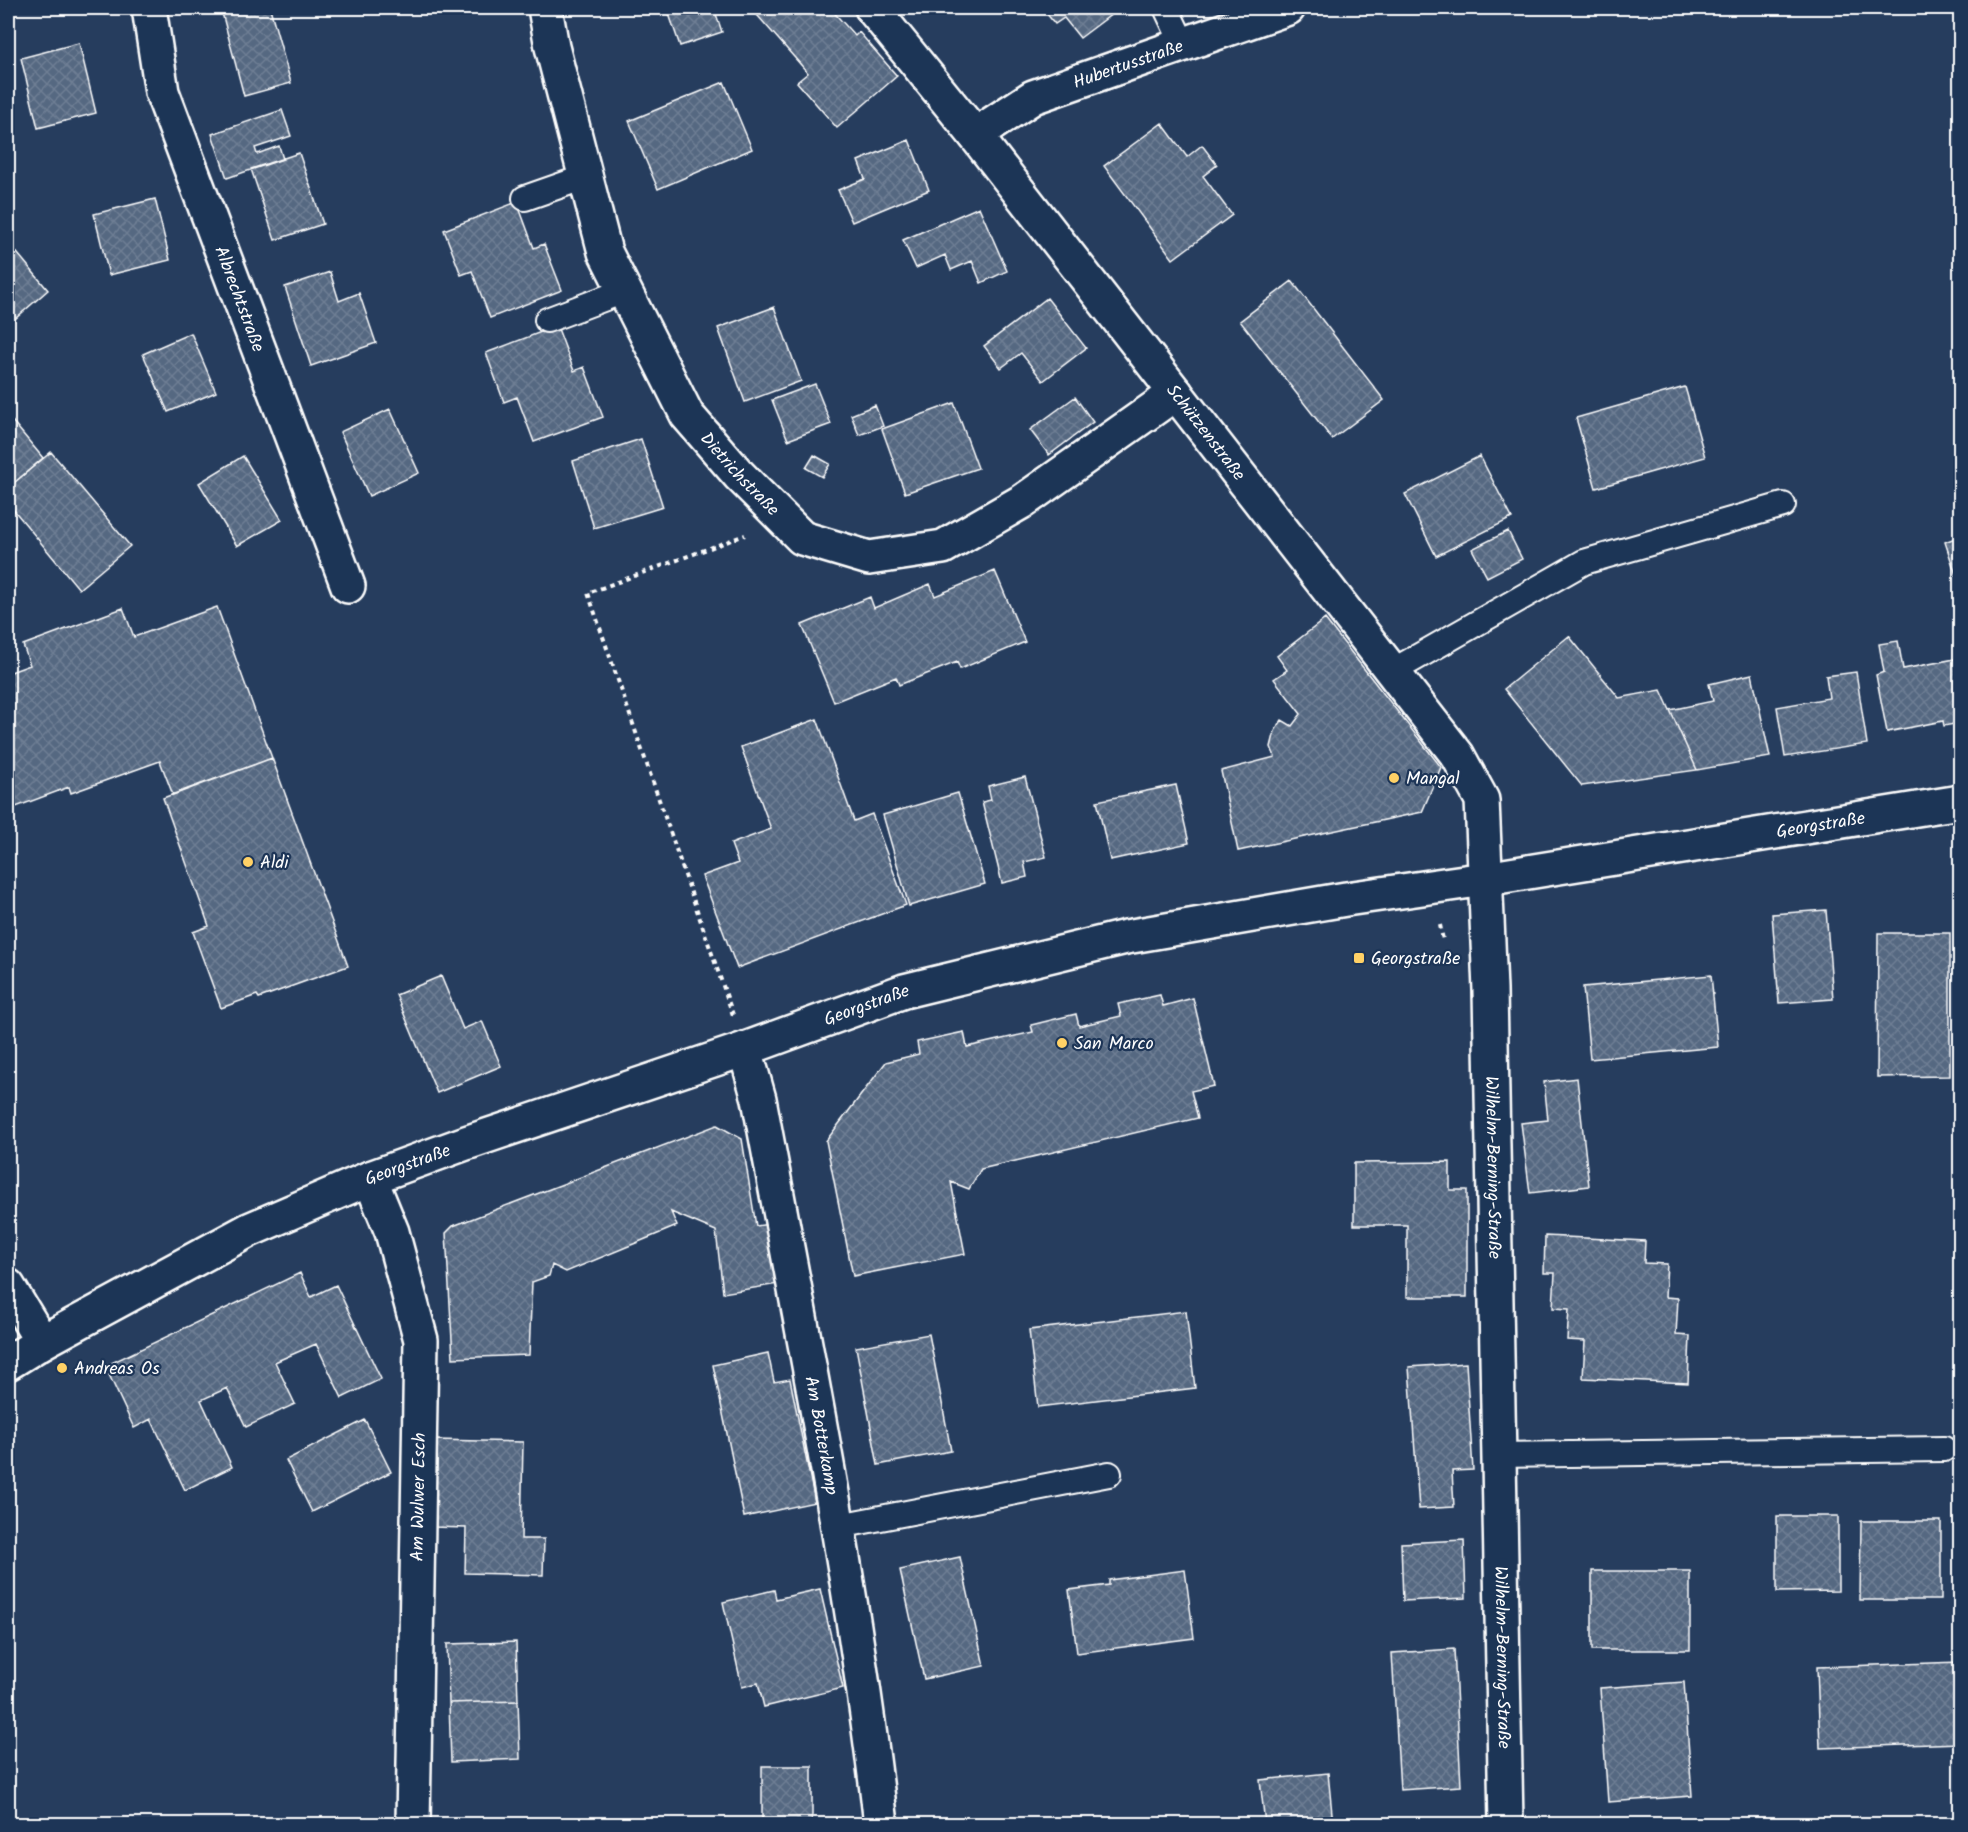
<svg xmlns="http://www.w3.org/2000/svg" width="1968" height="1832" viewBox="0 0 1968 1832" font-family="Kalam,sans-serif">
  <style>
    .building { fill: url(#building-cross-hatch); stroke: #fff; stroke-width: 1.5 }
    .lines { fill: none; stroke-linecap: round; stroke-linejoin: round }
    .lane-casing { stroke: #fff; stroke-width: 28 }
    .street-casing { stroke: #fff; stroke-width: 38 }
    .secondary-casing { stroke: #fff; stroke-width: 38 }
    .path { stroke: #fff; stroke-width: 4; stroke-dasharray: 4.5 4.5; stroke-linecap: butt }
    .lane { stroke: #1d3557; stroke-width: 24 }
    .street { stroke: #1d3557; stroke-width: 33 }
    .secondary { stroke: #1d3557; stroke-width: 33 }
    .poi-dot { fill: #ffd166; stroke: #1d3557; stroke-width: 2 }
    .labels { text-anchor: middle; stroke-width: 4.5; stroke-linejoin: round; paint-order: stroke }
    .street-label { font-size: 18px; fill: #fff; stroke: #1d3557 }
    .poi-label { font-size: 18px; fill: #fff; stroke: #1d3557; text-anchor: start }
  </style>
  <defs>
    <pattern id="building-cross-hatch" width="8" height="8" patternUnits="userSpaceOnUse" patternTransform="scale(1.5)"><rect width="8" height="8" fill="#556781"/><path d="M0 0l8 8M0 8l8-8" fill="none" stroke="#6e7e94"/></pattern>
  </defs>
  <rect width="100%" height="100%" fill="#263d5e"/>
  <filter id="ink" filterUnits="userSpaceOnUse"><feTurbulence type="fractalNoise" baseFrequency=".0167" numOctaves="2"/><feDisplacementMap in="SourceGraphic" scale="12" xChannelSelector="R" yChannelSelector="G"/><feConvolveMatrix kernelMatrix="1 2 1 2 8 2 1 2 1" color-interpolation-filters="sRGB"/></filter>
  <g filter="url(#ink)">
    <!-- building -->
    <path class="building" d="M270,8L291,83L244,96L221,9Z
      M667,8H714L722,32L680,46Z
      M751,8H830L855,36L859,32L897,76L837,128L797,82L808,73Z
      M1042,8H1120L1080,38L1064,18L1055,24Z
      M79,43L96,113L38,128L21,58Z
      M724,82L752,149L658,189L629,121Z
      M282,110L291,136L255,148L257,154L279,146L283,159L227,178L212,134Z
      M1162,123L1187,157L1202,145L1217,165L1203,176L1232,215L1173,259L1104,166Z
      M909,140L929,190L852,222L838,190L865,179L858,161Z
      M299,153L323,224L275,240L251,169Z
      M155,199L170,260L109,275L94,214Z
      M517,202L534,248L544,244L562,290L490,318L472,271L461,275L444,230Z
      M979,207L1007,271L981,283L972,261L951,270L945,255L916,268L903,240Z
      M8,242L48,290L8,325Z
      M330,272L339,301L359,293L376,343L311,366L285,287Z
      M1292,281L1384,400L1332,439L1240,321Z
      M1047,298L1086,348L1043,381L1021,353L1001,368L984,346Z
      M774,307L801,381L745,402L718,328Z
      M557,326L574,371L584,367L603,417L534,442L517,397L504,402L486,353Z
      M191,333L216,392L168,412L143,354Z
      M815,384L831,424L788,440L772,400Z
      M1685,387L1705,457L1596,488L1576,418Z
      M1075,397L1093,422L1049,455L1030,430Z
      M954,403L978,468L905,493L882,429Z
      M875,405L883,426L859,435L851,415Z
      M390,409L419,473L369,496L340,432Z
      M8,416L43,458L8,488Z
      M641,439L663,507L594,528L573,461Z
      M51,452L130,546L79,589L8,503V488Z
      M814,455L830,464L822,477L806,468Z
      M243,456L282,520L237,546L199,483Z
      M1480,456L1512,518L1436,556L1405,494Z
      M1508,531L1522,559L1487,577L1472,549Z
      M1960,536V587L1945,542Z
      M995,571L1025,642L960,669L957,662L899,685L896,677L834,702L802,625L870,597L874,608L930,584L935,596Z
      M217,607L272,758L173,795L160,761L71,793L69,787L8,810V673L30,665L23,645L123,608L134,637Z
      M1325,619L1441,767L1422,812L1238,851L1221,771L1275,757L1271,747L1275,731L1282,720L1292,726L1301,714L1274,679L1287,670L1277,656Z
      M1569,636L1619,698L1661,690L1697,770L1582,786L1504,689Z
      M1898,641L1903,669L1960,658V723L1944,726L1943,721L1887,732L1876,675L1884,672L1879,644Z
      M1856,672L1867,744L1785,757L1777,707L1829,698L1826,676Z
      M1752,674L1770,757L1697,770L1670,710L1713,701L1709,684Z
      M817,719L854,821L872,814L906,905L737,968L702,876L738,863L731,844L771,829L741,747Z
      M272,758L348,966L259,998L257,995L221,1008L193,932L209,926L163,798Z
      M1025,777L1046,857L1024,862L1027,877L1002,883L982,802L991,800L988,786Z
      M1176,785L1189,843L1110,860L1097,801Z
      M958,793L985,884L909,906L883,815Z
      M1826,910L1833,999L1779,1003L1772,914Z
      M1878,933H1950V1076L1877,1077Z
      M1711,975L1718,1047L1590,1059L1583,987Z
      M441,976L463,1029L482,1021L501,1066L437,1093L396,995Z
      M1160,995L1163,1006L1193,998L1214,1086L1191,1091L1198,1118L981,1169L969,1189L951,1182L965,1254L853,1276L826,1141L886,1062L919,1054L917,1042L964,1032L967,1047L1033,1032L1031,1025L1076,1014L1079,1026L1121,1016L1118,1004Z
      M1577,1078L1589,1186L1530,1193L1521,1123L1548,1120L1544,1082Z
      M717,1125L742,1139L756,1226L770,1224L779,1284L723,1293L716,1231L671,1212L677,1226L566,1272L552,1265L549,1276L532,1282L529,1355L453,1358L446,1233L453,1226Z
      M1450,1162V1190H1467V1297H1407V1225H1354V1163Z
      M1545,1236L1645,1241L1644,1263L1667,1264L1665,1297L1678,1298L1676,1335L1690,1336L1688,1383L1583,1378L1585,1341L1567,1340L1569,1309L1553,1308L1555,1273H1544Z
      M300,1273L311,1297L336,1285L381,1379L342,1398L316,1344L275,1362L295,1404L246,1427L227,1388L201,1400L232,1467L185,1490L151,1419L134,1428L105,1366Z
      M1186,1311L1195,1388L1038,1407L1029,1330Z
      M929,1334L951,1451L878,1465L856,1347Z
      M768,1353L774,1382L790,1379L815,1502L744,1517L713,1365Z
      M1466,1363L1473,1470L1452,1471L1454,1507L1419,1509L1409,1367Z
      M365,1420L391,1472L312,1512L286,1460Z
      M435,1440L523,1442L521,1539H544L543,1575L465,1573L466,1528L433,1527Z
      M1777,1516H1838V1591L1777,1592Z
      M1861,1521H1941V1600H1860Z
      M1464,1540L1466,1598L1403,1601L1401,1543Z
      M960,1557L984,1666L924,1679L900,1570Z
      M1185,1570L1194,1638L1077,1653L1069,1590L1109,1585V1580Z
      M1592,1571H1690V1650H1592Z
      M820,1589L843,1688L764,1707L758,1683L742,1687L723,1602L774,1590L776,1599Z
      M516,1642L518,1701L449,1703L447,1644Z
      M1454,1649L1461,1786L1400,1790L1392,1653Z
      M1960,1662V1743L1820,1748L1817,1667Z
      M1684,1682L1692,1796L1608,1802L1600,1688Z
      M518,1701L520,1759L451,1762L449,1703Z
      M762,1766H812V1824H762Z
      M1328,1773L1333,1824H1265L1260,1780Z"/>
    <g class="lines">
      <!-- lane casing -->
      <g class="lane-casing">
        <path id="lane" d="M1166,8L1183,44
          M525,198L585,177
          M547,320L624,291
          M1391,672L1584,562L1783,505
          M1497,1455L1944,1449
          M839,1526L1109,1474"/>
      </g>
      <!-- street casing -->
      <g class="street-casing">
        <g id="street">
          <path id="s1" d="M149,8L162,92L348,586"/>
          <path id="s2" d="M545,8L552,47L605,252L687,415L739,475L802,538L869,558L943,547L1023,501L1176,393"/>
          <path id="s3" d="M872,8L975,135L1458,756L1482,800L1490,990L1506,1824"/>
          <path id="s4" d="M975,135L1033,97L1288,8"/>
          <path id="s5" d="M745,1049L759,1099C804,1340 853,1581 881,1824"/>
          <path d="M370,1178L392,1232L421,1340L413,1824"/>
          <path d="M8,1286L42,1342"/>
        </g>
      </g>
      <!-- secondary casing -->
      <g class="secondary-casing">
        <g id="secondary">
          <path id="s6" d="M8,1363L42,1342L249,1230L370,1178L466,1143L745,1049L904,991L1126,937L1346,899L1485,879L1960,802"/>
        </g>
      </g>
      <!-- path -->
      <path class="path" d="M1440,925L1443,940
        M733,1015L588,593L745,535"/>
      <!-- lane -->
      <use href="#lane" class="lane"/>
      <!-- street -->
      <use href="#street" class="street"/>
      <!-- secondary -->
      <use href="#secondary" class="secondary"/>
    </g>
  </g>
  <!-- markers -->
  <g class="poi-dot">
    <circle cx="1394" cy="778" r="6"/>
    <circle cx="248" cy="862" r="6"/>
    <rect x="1353" y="952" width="12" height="12" rx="3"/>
    <circle cx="1062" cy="1043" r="6"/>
    <circle cx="62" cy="1368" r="6"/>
  </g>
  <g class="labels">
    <!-- street labels -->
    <g class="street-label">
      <text dy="6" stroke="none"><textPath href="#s4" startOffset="170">Hubertusstraße</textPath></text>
      <text dy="6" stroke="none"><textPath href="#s1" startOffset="306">Albrechtstraße</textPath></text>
      <text dy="6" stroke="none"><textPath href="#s3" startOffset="540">Schützenstraße</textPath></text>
      <text dy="6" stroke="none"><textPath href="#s2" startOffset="513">Dietrichstraße</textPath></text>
      <text dy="6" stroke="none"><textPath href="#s6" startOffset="1905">Georgstraße</textPath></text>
      <text dy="6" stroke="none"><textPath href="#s6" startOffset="933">Georgstraße</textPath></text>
      <text dy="6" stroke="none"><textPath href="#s6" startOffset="447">Georgstraße</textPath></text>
      <text dy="6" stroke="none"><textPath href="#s3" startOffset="1368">Wilhelm-Berning-Straße</textPath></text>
      <text dy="6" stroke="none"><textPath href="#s5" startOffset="394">Am Botterkamp</textPath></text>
      <text transform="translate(418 1497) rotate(-89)" y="6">Am Wulwer Esch</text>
      <text dy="6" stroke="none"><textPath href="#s3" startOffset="1858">Wilhelm-Berning-Straße</textPath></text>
    </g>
    <!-- poi labels -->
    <g class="poi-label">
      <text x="1406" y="784">Mangal</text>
      <text x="260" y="868">Aldi</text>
      <text x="1371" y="964">Georgstraße</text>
      <text x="1074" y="1049">San Marco</text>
      <text x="74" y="1374">Andreas Os</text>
    </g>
  </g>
  <!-- margin -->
  <rect width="1968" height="1832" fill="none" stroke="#1d3557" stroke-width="30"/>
  <rect x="15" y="15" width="1938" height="1802" fill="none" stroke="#fff" stroke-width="2" filter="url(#ink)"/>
</svg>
